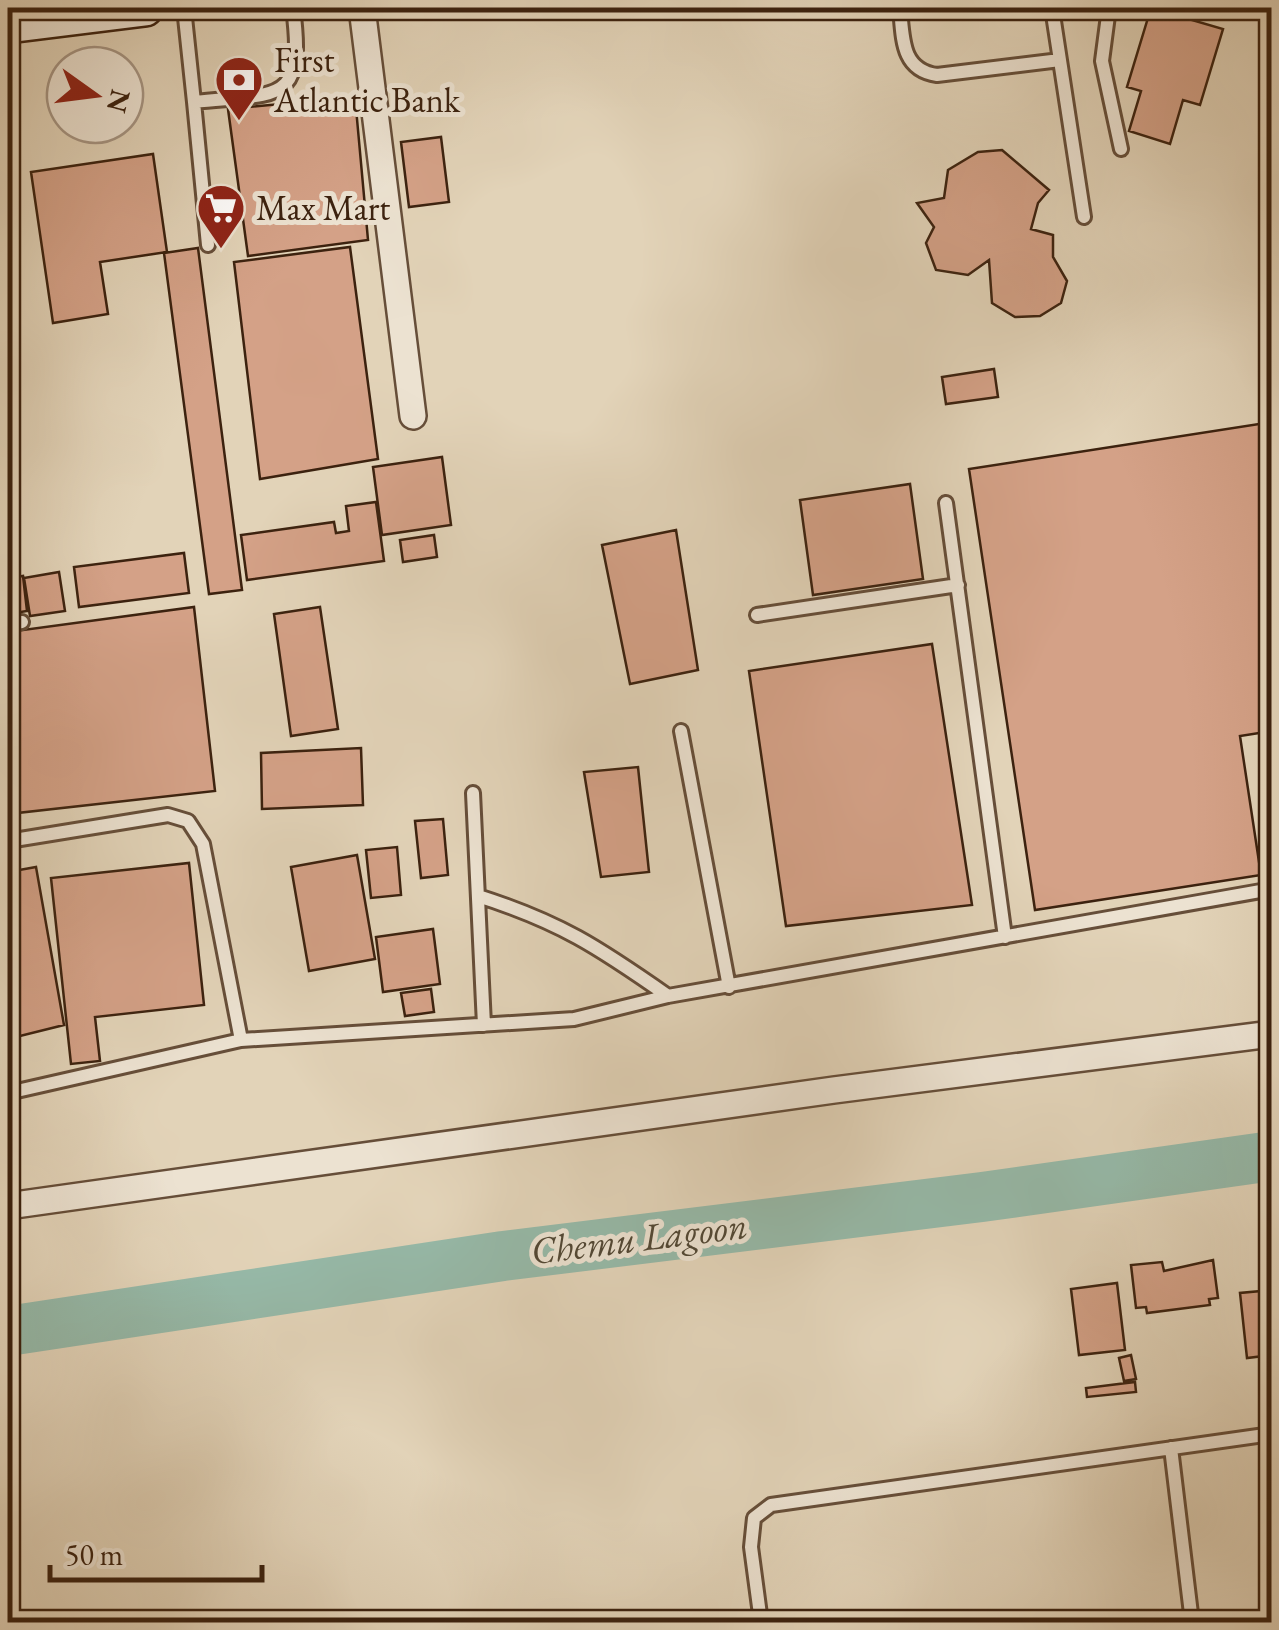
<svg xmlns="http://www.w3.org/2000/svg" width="1279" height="1630" viewBox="0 0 1279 1630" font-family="'EB Garamond',serif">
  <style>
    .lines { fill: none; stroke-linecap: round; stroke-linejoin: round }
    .river { stroke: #96b9a8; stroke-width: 50 }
    .building { fill: #d4a187; stroke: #3c220f; stroke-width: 2.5 }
    .lane-casing { stroke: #664e39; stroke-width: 18 }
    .street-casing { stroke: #664e39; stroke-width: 30 }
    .secondary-casing { stroke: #3c220f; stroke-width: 40 }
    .lane { stroke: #ece2d1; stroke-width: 12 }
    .street { stroke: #ece2d1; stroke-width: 25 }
    .secondary { stroke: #ece2d1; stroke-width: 35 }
    .labels { text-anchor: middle; stroke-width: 10; stroke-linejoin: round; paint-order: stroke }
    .poi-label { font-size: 35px; fill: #3c220f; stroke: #ece2d1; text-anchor: start }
    .water-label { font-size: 38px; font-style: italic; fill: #524835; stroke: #ece2d1 }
  </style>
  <rect width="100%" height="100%" fill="#e2d3b8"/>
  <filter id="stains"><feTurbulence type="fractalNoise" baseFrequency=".002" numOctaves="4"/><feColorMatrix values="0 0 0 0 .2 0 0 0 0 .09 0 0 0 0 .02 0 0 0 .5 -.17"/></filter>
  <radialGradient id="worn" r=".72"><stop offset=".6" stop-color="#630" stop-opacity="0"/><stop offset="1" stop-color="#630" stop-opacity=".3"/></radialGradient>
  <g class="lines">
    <!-- river -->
    <path class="river" d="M8,1331L503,1256L982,1197L1272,1156"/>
  </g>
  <!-- building -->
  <path class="building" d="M1151,8L1223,29L1200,105L1183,100L1170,144L1129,131L1141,91L1127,87Z
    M355,97L368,240L248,256L228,109Z
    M441,137L449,202L409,207L401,142Z
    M1002,150L1049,190L1038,203L1031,229L1053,235V257L1067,281L1061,303L1040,316L1015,317L992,303L989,260L968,275L936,270L926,243L934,227L917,203L944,198L948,170L978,152Z
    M153,154L167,252L100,262L108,314L53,323L31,172Z
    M350,247L378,459L260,479L234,262Z
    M198,248L242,590L209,594L164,253Z
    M994,369L998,397L946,404L942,377Z
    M1272,422V731L1240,736L1261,875L1035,910L969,469Z
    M442,457L451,525L382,535L373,467Z
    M910,484L923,579L813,595L800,500Z
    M376,502L384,561L247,580L241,535L334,522L336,533L349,531L346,506Z
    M676,530L698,670L630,684L602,545Z
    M434,535L437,557L403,562L400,540Z
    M184,553L189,593L79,607L74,567Z
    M59,572L65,611L30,616L24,578Z
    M23,576L27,611L8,614V578Z
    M194,607L215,791L8,814V632Z
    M320,607L338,729L291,736L274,614Z
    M932,644L972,905L786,926L749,671Z
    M361,748L363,805L262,809L261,753Z
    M638,767L649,872L601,877L584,772Z
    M443,819L448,875L421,878L415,821Z
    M397,847L401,895L371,898L366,850Z
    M357,855L375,959L309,971L291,867Z
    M189,863L204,1005L95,1017L100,1061L71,1064L51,878Z
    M36,867L64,1025L16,1037L8,984V872Z
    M433,929L440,984L383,992L376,937Z
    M431,989L434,1012L405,1016L401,993Z
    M1213,1260L1218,1298L1209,1299L1210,1305L1147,1313L1146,1307L1136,1308L1131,1265L1162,1262L1164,1271Z
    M1117,1283L1125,1350L1079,1355L1071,1289Z
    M1272,1290V1355L1247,1358L1240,1293Z
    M1131,1355L1136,1379L1124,1381L1119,1358Z
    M1135,1382L1136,1392L1087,1397L1086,1388Z
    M548,1613L550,1622H503L502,1619Z"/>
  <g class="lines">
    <!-- lane casing -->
    <g class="lane-casing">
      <path id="lane" d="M184,8L194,102C278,93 306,106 293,8
        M900,8C903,38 901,70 937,75L1060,60
        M1052,8L1084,217
        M1109,8L1102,61L1121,149
        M194,102L208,245
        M946,503L1005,937
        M757,615L958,585
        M8,624L22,622
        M681,731L729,987
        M473,793L484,1025
        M8,841L168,815L188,821L203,844L241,1040L8,1093
        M478,896C560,922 598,947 668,996
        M241,1040L574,1019L668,996L1272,889
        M1171,1448L1192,1622
        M761,1622L751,1547L754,1518L771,1505L1272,1434"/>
    </g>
    <!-- street casing -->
    <g class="street-casing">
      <path id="street" d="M362,8L413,416
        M8,1206L834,1090L1272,1034"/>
    </g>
    <!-- secondary casing -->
    <g class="secondary-casing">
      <path id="secondary" d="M8,25L145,8"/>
    </g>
    <!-- lane -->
    <use href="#lane" class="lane"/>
    <!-- street -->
    <use href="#street" class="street"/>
    <!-- secondary -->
    <use href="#secondary" class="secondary"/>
  </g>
  <!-- icons -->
  <defs>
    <g id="bank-pin" transform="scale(2.5)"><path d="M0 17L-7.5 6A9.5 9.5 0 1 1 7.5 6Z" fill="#8f2418" stroke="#ece2d1"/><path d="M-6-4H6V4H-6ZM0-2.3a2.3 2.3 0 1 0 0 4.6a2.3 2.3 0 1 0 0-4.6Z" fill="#fff"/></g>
    <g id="supermarket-pin" transform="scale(2.5)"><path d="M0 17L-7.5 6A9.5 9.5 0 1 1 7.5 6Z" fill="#8f2418" stroke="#ece2d1"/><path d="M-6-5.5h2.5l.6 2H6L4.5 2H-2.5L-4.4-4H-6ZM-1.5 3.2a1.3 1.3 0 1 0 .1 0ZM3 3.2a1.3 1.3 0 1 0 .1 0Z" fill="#fff"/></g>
  </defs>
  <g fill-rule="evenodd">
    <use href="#bank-pin" x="239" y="80"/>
    <use href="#supermarket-pin" x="221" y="208"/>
  </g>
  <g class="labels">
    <!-- poi labels -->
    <g class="poi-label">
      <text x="274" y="72">First<tspan x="274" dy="40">Atlantic Bank</tspan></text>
      <text x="256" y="220">Max Mart</text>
    </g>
    <!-- water labels -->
    <g class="water-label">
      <text transform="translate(639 1238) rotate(-7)" y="13">Chemu Lagoon</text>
    </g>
  </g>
  <!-- margin -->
  <rect width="1279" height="1630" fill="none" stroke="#e2d3b8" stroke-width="40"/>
  <rect x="10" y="10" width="1259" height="1610" fill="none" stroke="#3c220f" stroke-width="5"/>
  <rect x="20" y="20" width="1239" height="1590" fill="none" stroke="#3c220f" stroke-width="2.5"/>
  <!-- north arrow -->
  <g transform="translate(95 95) rotate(104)"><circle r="48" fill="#ece2d1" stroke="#a69583" stroke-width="2.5"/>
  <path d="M0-8L18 38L0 25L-18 38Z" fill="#8f2418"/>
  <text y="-15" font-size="28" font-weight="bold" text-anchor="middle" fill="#3c220f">N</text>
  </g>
  <!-- scale -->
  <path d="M50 1565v15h212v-15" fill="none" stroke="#3c220f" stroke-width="5"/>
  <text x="65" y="1565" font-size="30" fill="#3c220f" stroke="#ece2d1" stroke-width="8" paint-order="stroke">50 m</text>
  <rect width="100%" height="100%" filter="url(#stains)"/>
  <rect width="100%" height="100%" fill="url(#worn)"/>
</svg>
